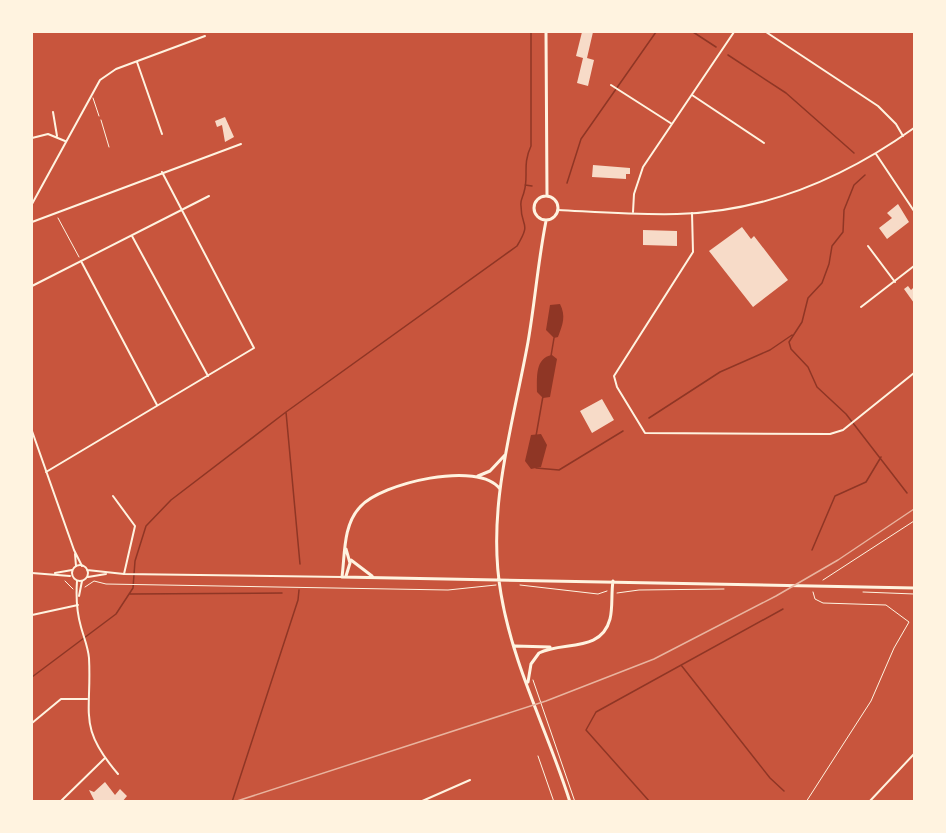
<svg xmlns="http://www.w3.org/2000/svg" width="946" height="833" viewBox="0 0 946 833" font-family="'PT Sans Narrow',sans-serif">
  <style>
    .water { fill: #8f3625 }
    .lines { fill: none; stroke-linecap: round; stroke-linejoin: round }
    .stream { stroke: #8f3625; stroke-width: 1.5 }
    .building { fill: #f7dbc8 }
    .path { stroke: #fff3e0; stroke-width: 1 }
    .service { stroke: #fff3e0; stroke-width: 1 }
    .minor { stroke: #fff3e0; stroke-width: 2 }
    .tertiary { stroke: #fff3e0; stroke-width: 2 }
    .secondary { stroke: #fff3e0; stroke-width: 3 }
    .rail { stroke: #e9b49f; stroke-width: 1.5 }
  </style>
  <rect width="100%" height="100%" fill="#c8553d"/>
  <!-- water -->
  <path class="water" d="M560,304C566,316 563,324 558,337L554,338L546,330L550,305Z
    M552,355L557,359L550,397L543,398L537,392C537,377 535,358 552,355Z
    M541,434L547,445L541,467L531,469L525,461L531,435Z"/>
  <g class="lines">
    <!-- stream -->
    <path class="stream" d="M693,32L716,47
      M728,55L786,93L854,153
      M865,175L854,185L844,210L843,232L832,246L829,264L822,283L808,298L802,322L789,342L791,349L808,367L817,387L846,414L907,493
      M567,183L581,139L656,32
      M525,185L532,186
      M551,356L554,338
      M286,412L300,564
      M649,418L720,372L770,350L792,335
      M536,436L543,396
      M536,468L559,470L623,431
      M812,550L835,496L866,482L881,457
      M130,594L282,593
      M681,665L770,778L784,791
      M32,677L116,614L133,588L135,561L146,526L171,500L286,412L517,246C532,221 521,228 521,206C520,200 523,197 524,192C529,176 522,165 531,146V32
      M232,802L298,600L299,590
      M650,802L586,730L596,712L783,609"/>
  </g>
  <!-- building -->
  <path class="building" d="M582,32H593L587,58L594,60L588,86L577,83L583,58L576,56Z
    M225,117L234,137L225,142L222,125L217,127L215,121Z
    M593,165L630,168V174H626V179L592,177Z
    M898,204L909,222L887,239L879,228L892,218L887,213Z
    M742,227L751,239L754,236L788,280L753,307L709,251Z
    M643,230L677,231V246L643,245Z
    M908,286L911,290L914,287V303L904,289Z
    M602,399L614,420L592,433L580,411Z
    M105,782L115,795L120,789L127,796L122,802H95L89,790L94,792Z"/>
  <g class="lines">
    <!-- path -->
    <path class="path" d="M101,120L109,147
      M58,218L79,257
      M823,580L914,521
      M65,581L73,589
      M520,585L598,594L607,591
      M85,587L94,581L106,584L448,590L496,585
      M863,592L914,594
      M617,593L639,590L724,589
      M533,680L575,802
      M538,756L554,802
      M806,802L871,701L894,648L909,622L886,605L823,603L815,599L813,592"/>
    <!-- service -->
    <path class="service" d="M93,98L99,116"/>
    <!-- minor -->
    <path class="minor" d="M766,32L878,106L896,124L903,136
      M137,62L162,134
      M611,85L672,124
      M692,95L764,143
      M53,112L57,136
      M32,138L48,134L65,141
      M876,154L914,211
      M32,204L100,80L116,69L205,36
      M633,212L634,194L643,167L734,32
      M692,213L693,252L614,376L617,387L645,433L830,434L843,430L914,373
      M32,222L241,144
      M132,236L208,376
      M868,246L895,282
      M81,261L157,405
      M32,286L209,196
      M861,307L914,266
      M32,431L74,550L82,566
      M46,472L254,348L162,172
      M113,496L135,526L124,574
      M75,554L76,566
      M77,581C76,595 77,613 81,627C84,638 88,647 89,658C92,714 77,726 118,774
      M79,596L82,581
      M32,615L78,605
      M32,723L61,699H87
      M60,802L105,758
      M420,802L470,780
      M869,802L914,754"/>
    <!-- tertiary -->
    <path class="tertiary" d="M558,210C598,212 638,215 677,214C765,212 844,178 914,128
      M72 573a8 8 0 1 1 16 0a8 8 0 1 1-16 0Z
      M87,570L124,574L342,577
      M32,573L70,576
      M55,573L72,570
      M88,577L106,574"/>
    <!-- secondary -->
    <path class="secondary" d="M546,32L547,196
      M534 208a12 12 0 1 1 24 0a12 12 0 1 1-24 0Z
      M546,221C538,261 535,302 528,342C513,425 486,509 501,594C513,666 548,732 570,802
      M478,476L490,471L505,455
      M500,489C479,460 381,483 360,507C343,525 345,554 342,577L914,588
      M351,560L372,576
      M346,576L350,563L346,549
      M515,646L550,647
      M528,682L531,664L539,653C563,641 601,653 610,619C613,607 611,594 613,581"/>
    <!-- rail -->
    <path class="rail" d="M234,802L546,701L654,659L776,596L838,560L914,509"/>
  </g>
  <!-- border -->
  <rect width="946" height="833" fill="none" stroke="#fff3e0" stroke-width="66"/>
</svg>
